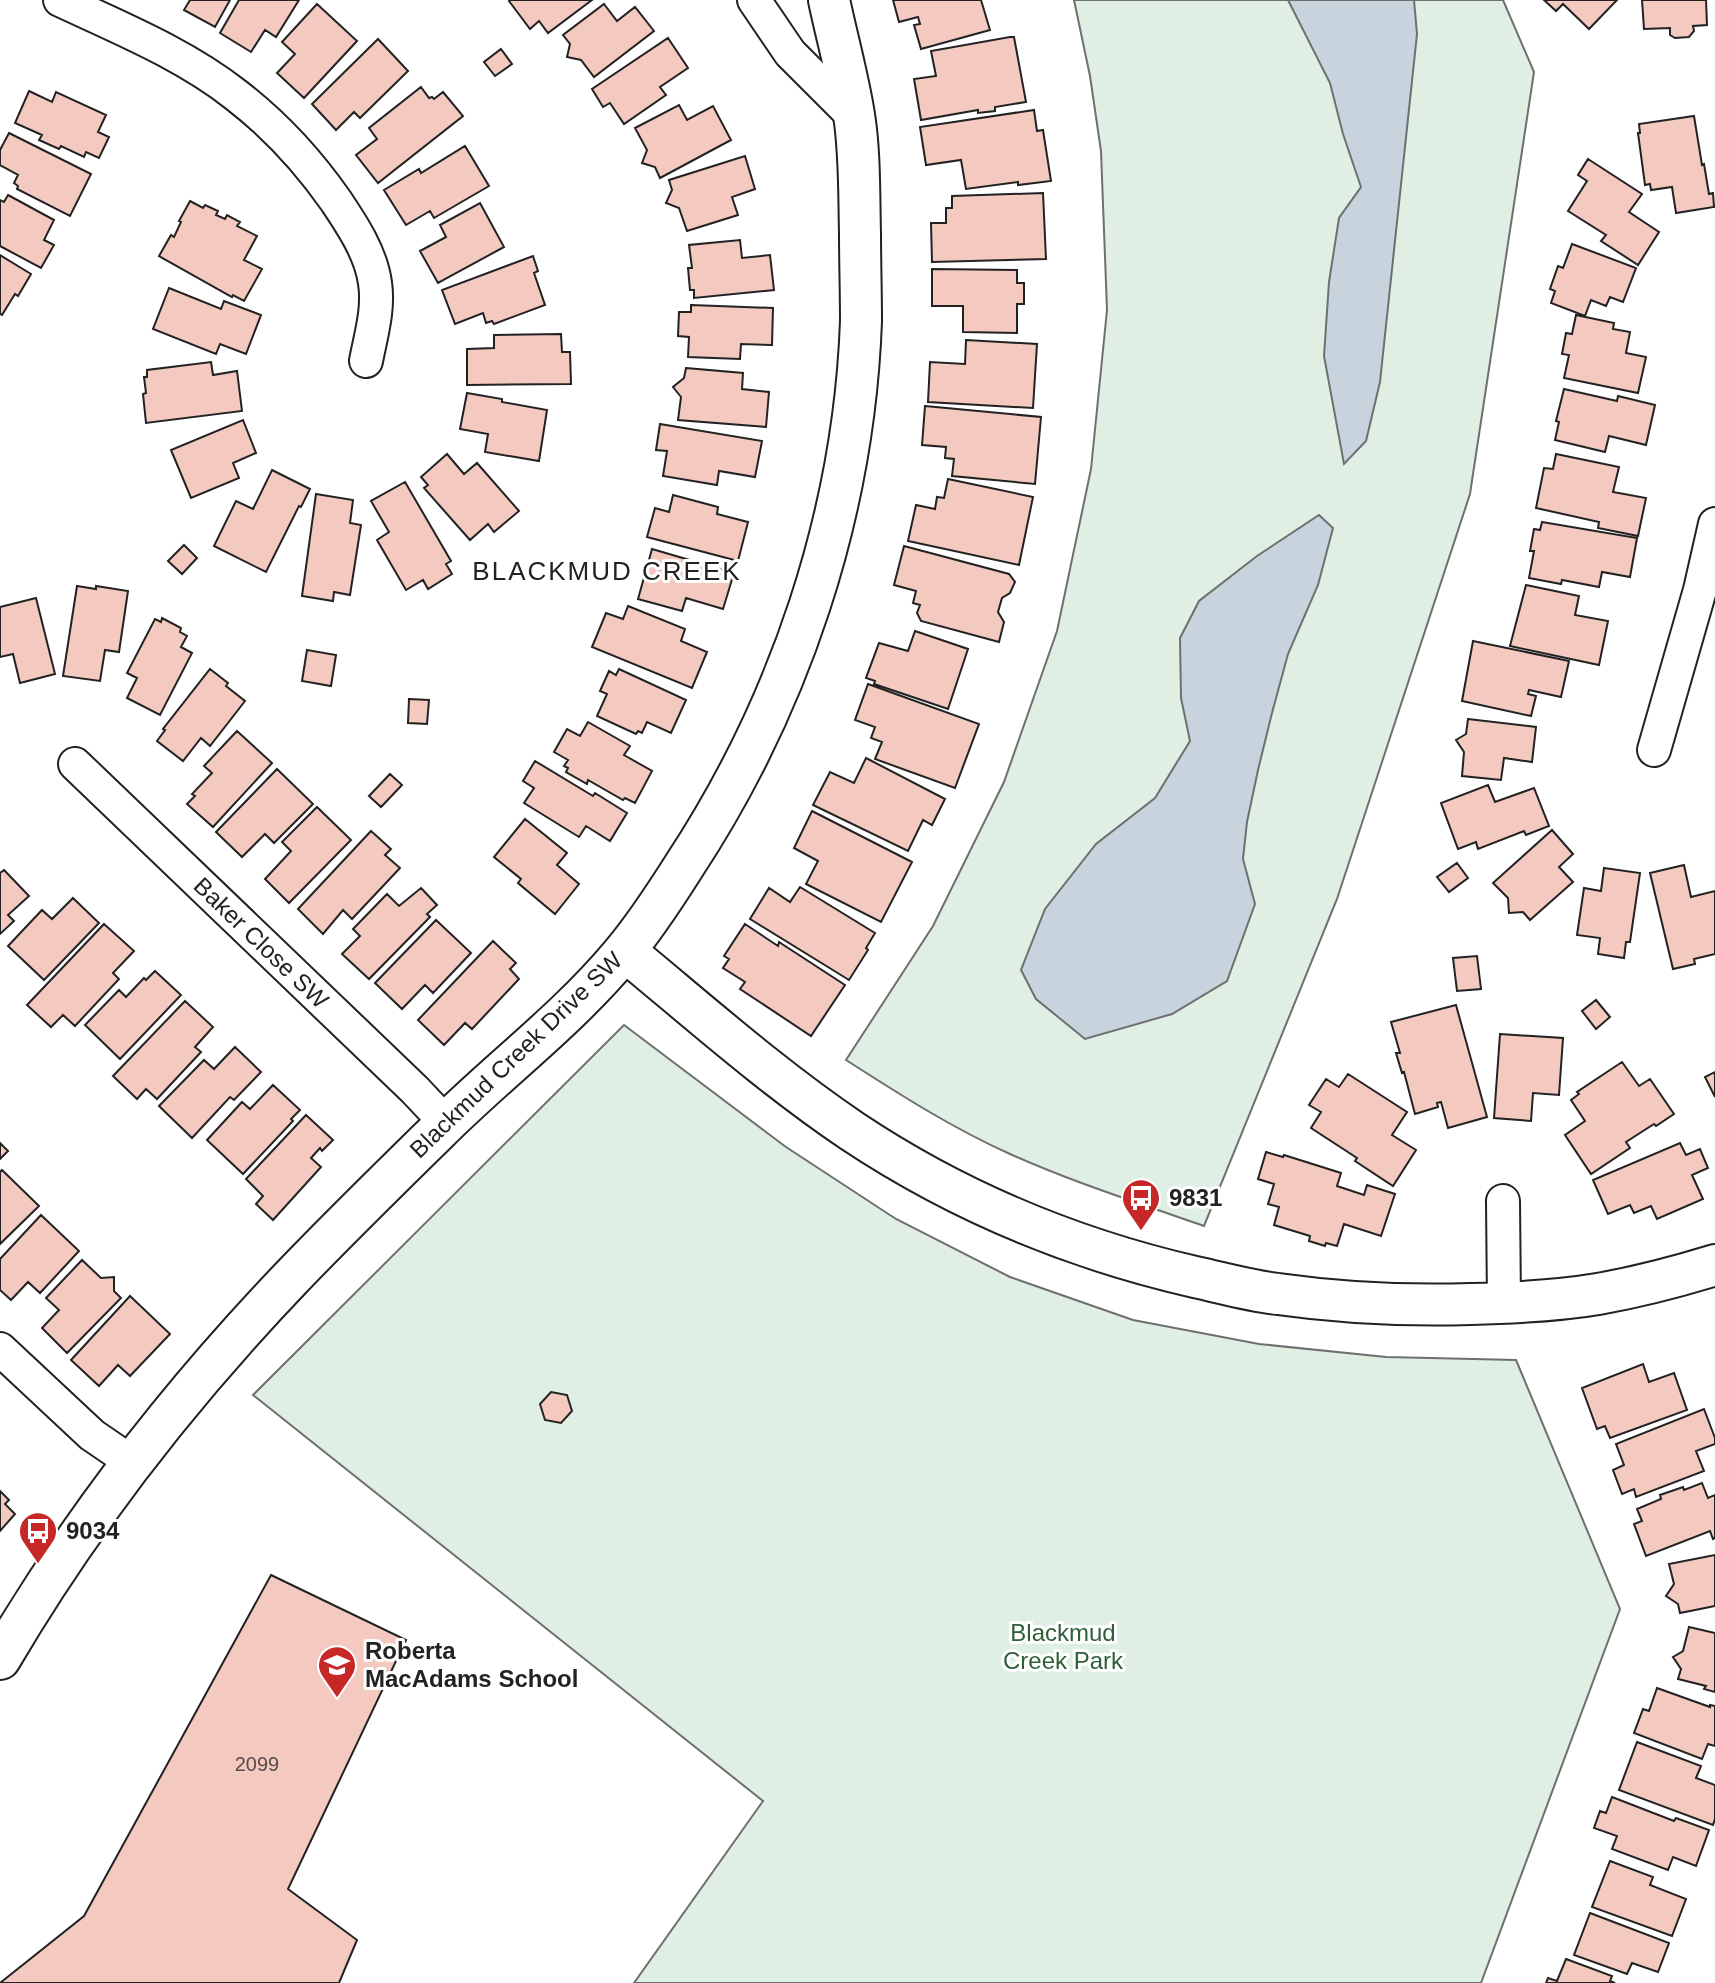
<svg xmlns="http://www.w3.org/2000/svg" width="1715" height="1983" viewBox="0 0 1715 1983" font-family="Arial,sans-serif">
  <style>
    .green { fill: #e0efe3; stroke: #6f6f6f; stroke-width: 2 }
    .water { fill: #c7d3dd; stroke: #6f6f6f; stroke-width: 2 }
    .building { fill: #f3c9c0; stroke: #222; stroke-width: 2 }
    .lines { fill: none; stroke-linecap: round; stroke-linejoin: round }
    .minor-casing { stroke: #222; stroke-width: 36 }
    .tertiary-casing { stroke: #222; stroke-width: 44 }
    .minor { stroke: #fff; stroke-width: 32 }
    .tertiary { stroke: #fff; stroke-width: 40 }
    .labels { text-anchor: middle; stroke-width: 6; stroke-linejoin: round; paint-order: stroke }
    .number-label { font-size: 20px; fill: #564c4a }
    .street-label { font-size: 24px; fill: #222; stroke: #fff }
    .poi-label { font-size: 24px; font-weight: bold; fill: #222; stroke: #fff; text-anchor: start }
    .park-label { font-size: 24px; fill: #2f5e38; stroke: #fff }
    .neighbourhood-label { font-size: 26px; letter-spacing: 2px; fill: #222; stroke: #fff }
  </style>
  <rect width="100%" height="100%" fill="#fff"/>
  <!-- green -->
  <path class="green" d="M1074,0H1503L1534,72L1470,494L1337,899L1204,1226C1139,1203 1072,1182 1010,1154C952,1128 899,1094 846,1060L933,926L1004,782L1057,631L1091,469L1107,310L1101,151L1090,76Z
    M624,1025L786,1147L896,1219L1010,1277L1133,1320L1259,1344L1386,1357L1516,1360L1620,1609L1481,1983H634L763,1801L253,1395Z"/>
  <!-- water -->
  <path class="water" d="M1288,0H1414L1417,34L1380,382L1366,441L1344,464L1324,356L1329,282L1339,218L1361,187L1343,134L1330,83Z
    M1319,515L1333,528L1318,585L1288,654L1272,713L1258,770L1247,822L1243,859L1255,904L1227,981L1172,1014L1085,1039L1036,999L1021,970L1045,909L1096,844L1155,798L1190,741L1181,698L1180,638L1199,601L1257,556Z"/>
  <!-- building -->
  <path class="building" d="M190,0H230L215,27L184,10Z
    M239,0H299L276,37L265,30L251,52L220,33Z
    M510,0H592L548,33L539,21L530,29L509,1Z
    M893,0H981L990,30L921,49L914,25L920,24L918,17L899,22Z
    M1544,0H1617L1589,29L1563,4L1556,11Z
    M1642,0H1706L1707,25L1693,26L1694,31L1689,37L1675,38L1670,35V28L1644,29Z
    M317,4L357,41L304,98L277,73L295,54L282,42Z
    M604,4L617,21L635,7L654,31L594,77L581,60L567,57L570,44L563,35Z
    M1010,37H1014L1026,102L995,107V111L978,113V110L921,120L914,79L936,76L931,51Z
    M668,38L688,68L660,87L666,95L624,124L610,103L603,107L592,89Z
    M378,39L408,71L360,118L354,112L336,130L312,104Z
    M501,49L512,64L495,76L484,62Z
    M421,87L429,98L432,97L434,99L443,92L463,116L378,183L356,155L377,139L369,128Z
    M29,91L52,102L56,92L106,115L98,132L109,137L99,158L86,152L84,157L61,146L59,149L39,140L42,135L15,123Z
    M679,105L687,120L713,106L731,140L660,178L655,167L642,163L647,150L635,128Z
    M1034,110L1037,131L1043,130L1051,181L1018,185V182L966,189L961,160L926,165L920,127Z
    M1694,116L1702,165L1704,164L1709,194L1713,193L1714,207L1676,213L1672,187L1651,190L1650,184L1645,185L1638,133H1640L1639,124Z
    M9,133L91,174L70,216L17,189L18,186L14,183L18,175L0,165V150Z
    M465,146L489,186L434,218L430,211L406,225L384,190L419,169L421,173Z
    M745,156L755,189L732,197L738,215L687,231L679,208L666,203L672,190L669,180Z
    M1588,159L1642,194L1629,212L1659,232L1638,265L1601,241L1606,235L1568,211L1587,181L1578,175Z
    M1043,193L1046,259L932,262L931,223H946V208H952V196Z
    M8,195L54,220L44,240L54,245L41,268L0,246V200L4,202Z
    M190,201L203,208L205,205L218,211L216,215L225,219L227,215L240,222L237,226L257,236L244,260L262,269L244,301L233,295L232,297L159,256L171,235L174,237L181,222L179,221Z
    M480,203L504,247L438,283L420,251L446,237L440,225Z
    M740,240L742,258L770,255L774,290L694,298V290H690L688,268H692L689,245Z
    M1572,244L1636,268L1623,302L1610,297L1606,306L1591,300L1585,316L1551,303L1555,291L1550,289L1558,266L1563,268Z
    M0,255L31,274L18,296L15,294L2,315L0,314Z
    M533,256L538,271L534,273L545,305L494,324L492,321L486,323L483,313L455,324L442,290Z
    M932,269L1017,270V283H1024V304H1017V333L963,332V306H932Z
    M169,288L221,309L224,301L261,315L246,354L220,344L216,354L153,329Z
    M691,305L773,308L772,345L741,344L740,359L688,357L689,337L678,336L679,312H691Z
    M1576,315L1614,323L1613,329L1630,332L1626,353L1646,357L1638,393L1564,378L1569,355L1562,354L1566,333L1572,334Z
    M561,334L562,352H570L571,384L467,385V349L494,348V335Z
    M966,340L1037,344L1033,408L928,402L930,362L965,364Z
    M211,362L213,375L237,371L242,411L146,423L143,394L146,393L144,377H147V370Z
    M686,368L743,373L742,389L769,392L766,427L678,420L681,397L673,387L684,378Z
    M1564,389L1617,401L1618,396L1655,405L1646,445L1609,436L1605,452L1555,440L1559,422L1556,421Z
    M467,393L502,399V402L547,410L539,461L485,452L488,434L460,429Z
    M925,406L1041,417L1035,484L952,476L954,459L945,458L946,447L922,445Z
    M243,420L256,453L233,463L239,478L191,498L171,450Z
    M660,424L762,441L755,477L719,471L717,485L663,476L667,451L656,450Z
    M447,454L464,474L477,463L519,511L494,532L488,524L470,540L424,488L428,485L421,477Z
    M1556,454L1619,467L1613,492L1646,498L1638,536L1598,528L1599,522L1536,508L1544,468L1553,469Z
    M272,470L310,489L301,507L299,506L266,572L214,546L236,501L253,509Z
    M948,479L1033,497L1019,565L908,541L916,505L935,509L937,497L944,498Z
    M405,482L451,561L446,564L452,574L428,589L423,580L406,590L377,540L389,532L371,501Z
    M316,494L353,500L350,523L361,525L350,595L334,592L333,601L302,596Z
    M673,495L718,507L717,514L748,522L738,561L647,537L655,508L669,512Z
    M1542,522L1637,538L1630,577L1602,572L1599,587L1562,580L1561,584L1529,578L1534,551H1530L1534,529L1540,530Z
    M184,545L197,558L182,574L168,561Z
    M904,546L1009,574L1015,582L1010,593L1002,598L998,612L1004,622L999,642L921,621L917,613L920,605L913,603L916,591L894,585Z
    M652,549L734,573L723,609L686,598L682,611L638,599Z
    M1526,585L1579,596L1575,615L1608,621L1599,665L1510,646Z
    M77,586L96,589V586L128,591L119,652L105,650L100,681L63,676Z
    M36,598L55,674L20,683L13,654L0,657V607Z
    M628,606L685,629L681,641L707,652L692,688L592,647L606,613L623,619Z
    M162,618L181,628L180,632L187,636L181,647L192,653L160,715L127,698L137,678L127,673L155,619L161,622Z
    M915,631L968,649L948,709L874,684L875,681L866,678L879,643L908,651Z
    M1473,641L1569,661L1561,697L1529,690L1528,694L1536,696L1531,716L1462,701Z
    M307,650L336,655L331,686L302,681Z
    M210,669L228,683L226,686L245,701L210,746L201,738L183,761L157,741L165,730L163,729Z
    M619,669L686,700L671,733L647,722L642,733L638,731L636,734L597,716L607,694L600,691L609,671L616,675Z
    M868,684L979,724L955,788L875,759L882,742L871,738L875,727L855,720Z
    M409,699L429,700L427,724L408,723Z
    M1468,719L1536,727L1532,762L1504,758L1501,780L1462,776L1464,752L1456,740L1466,734Z
    M588,722L630,746L624,755L652,771L635,803L625,798L623,800L588,780L587,784L566,772L568,768L564,766L568,760L554,752L567,729L580,736Z
    M237,731L272,763L213,827L187,804L195,796L192,794L212,773L204,766Z
    M866,758L945,799L932,825L923,820L908,851L813,805L830,772L854,783Z
    M535,761L593,796L595,793L627,813L610,841L586,826L579,837L524,803L534,788L523,781Z
    M277,769L313,804L274,843L265,834L242,857L216,832Z
    M390,774L402,785L381,807L369,796Z
    M1488,785L1495,802L1534,788L1549,826L1526,835L1524,831L1478,849L1476,842L1458,849L1441,803Z
    M317,807L351,840L289,903L265,879L291,851L282,842Z
    M812,811L912,862L881,922L806,884L818,861L794,848Z
    M525,819L567,853L557,865L579,884L555,914L518,883L521,879L494,857Z
    M1552,830L1573,854L1559,867L1573,882L1530,920L1523,912L1509,913L1508,898L1493,883Z
    M371,831L391,849L385,855L400,868L352,919L343,910L323,934L298,909Z
    M1457,863L1468,878L1449,892L1437,877Z
    M1684,865L1691,897L1715,891V954L1694,959L1695,964L1673,969L1650,873Z
    M1604,868L1640,873L1630,942H1626L1624,958L1598,954L1600,938L1577,935L1584,888L1601,891Z
    M4,870L29,896L8,915L14,921L0,934V873Z
    M800,887L875,933L866,948L868,950L849,980L750,919L769,888L790,902Z
    M421,888L437,905L427,914L430,917L369,979L342,954L360,936L353,929L387,894L399,906Z
    M73,898L99,923L44,980L8,946L42,910L52,919Z
    M436,920L471,953L433,993L425,985L402,1009L375,983Z
    M104,924L134,951L113,973L119,979L75,1026L63,1015L51,1027L27,1005Z
    M745,924L778,946L779,942L845,985L811,1036L740,989L745,982L723,968L729,959L724,956Z
    M493,941L516,963L510,969L519,979L472,1029L465,1023L444,1045L418,1020Z
    M1477,956L1481,989L1457,991L1453,958Z
    M155,971L181,995L120,1059L85,1025L119,990L126,997L144,978L146,980Z
    M1596,1000L1610,1017L1596,1029L1582,1011Z
    M185,1001L213,1027L195,1047L201,1052L157,1099L146,1089L137,1099L113,1076Z
    M1456,1005L1487,1117L1448,1128L1441,1102L1437,1103L1438,1107L1415,1114L1404,1072L1402,1073L1396,1053H1400L1391,1022Z
    M1500,1034L1563,1038L1559,1095L1533,1093L1531,1121L1494,1118Z
    M235,1047L261,1072L234,1100L230,1097L192,1138L159,1106L204,1060L214,1069Z
    M1622,1062L1639,1086L1650,1079L1674,1114L1656,1126L1654,1124L1626,1142L1630,1148L1591,1174L1565,1135L1585,1121L1571,1100L1579,1094L1577,1092Z
    M1715,1072V1097L1705,1077Z
    M1348,1074L1407,1112L1392,1135L1416,1150L1393,1186L1355,1161L1357,1158L1311,1128L1321,1112L1309,1105L1326,1079L1339,1087Z
    M273,1085L300,1110L291,1119L293,1121L243,1174L207,1140L242,1102L250,1109Z
    M306,1115L333,1140L322,1151L320,1148L311,1158L321,1167L273,1220L256,1204L263,1196L246,1179Z
    M0,1143L8,1151L0,1159Z
    M1680,1143L1686,1155L1700,1149L1708,1168L1692,1175L1703,1199L1657,1219L1651,1206L1634,1213L1630,1205L1608,1214L1593,1180Z
    M1266,1152L1283,1157L1284,1155L1341,1173L1337,1186L1364,1195L1367,1185L1395,1194L1381,1236L1344,1224L1337,1246L1326,1243L1325,1246L1309,1241L1310,1236L1274,1225L1279,1207L1268,1204L1274,1184L1258,1179Z
    M2,1170L39,1206L0,1244V1172Z
    M41,1215L79,1251L40,1293L28,1282L11,1300L0,1290V1259Z
    M82,1260L101,1278L114,1277V1291L121,1298L67,1353L42,1328L59,1310L46,1298Z
    M130,1296L170,1334L130,1376L118,1365L99,1386L71,1360Z
    M1643,1364L1649,1382L1674,1373L1687,1410L1610,1438L1605,1426L1597,1429L1582,1388Z
    M551,1392L567,1395L572,1411L561,1423L545,1420L540,1404Z
    M1704,1409L1715,1438V1444L1696,1451L1704,1471L1636,1497L1634,1489L1622,1494L1613,1470L1624,1465L1616,1444Z
    M1702,1483L1708,1498L1715,1495V1538L1713,1539L1710,1531L1646,1556L1634,1524L1642,1521L1637,1509L1661,1499L1660,1495L1683,1487L1684,1490Z
    M0,1491L9,1500L5,1504L15,1514L0,1531Z
    M1715,1555V1606L1680,1613L1678,1604L1666,1596L1674,1584L1669,1564Z
    M271,1575L406,1640L288,1889L357,1940L339,1983H0L84,1916Z
    M1689,1627L1715,1633V1692L1704,1689L1706,1686L1678,1679L1681,1669L1673,1657L1683,1651Z
    M1657,1688L1710,1707V1705L1715,1706V1746L1708,1744L1702,1759L1634,1733L1643,1709L1649,1711Z
    M1637,1742L1701,1766L1696,1778L1715,1785V1819L1713,1825L1619,1790Z
    M1612,1797L1674,1821L1676,1818L1709,1830L1696,1866L1673,1857L1668,1870L1612,1849L1617,1836L1594,1828L1600,1811L1606,1813Z
    M1610,1861L1653,1877L1650,1885L1686,1899L1672,1936L1592,1907Z
    M1590,1913L1669,1943L1658,1972L1632,1963L1627,1974L1574,1955Z
    M1566,1959L1612,1976L1610,1981L1615,1983H1546L1548,1978L1557,1981Z"/>
  <g class="lines">
    <!-- minor casing -->
    <g class="minor-casing">
      <path id="minor" d="M60,0C120,28 184,54 236,95C275,125 308,161 336,201C352,225 371,253 375,283C379,309 371,335 366,361
        M754,0L790,53L855,118
        M1654,750L1700,590L1715,524
        M75,764L415,1090L446,1123
        M1503,1201L1504,1303
        M0,1349L92,1435L133,1463"/>
    </g>
    <!-- tertiary casing -->
    <g class="tertiary-casing">
      <path id="tertiary" d="M625,951C699,1012 772,1077 852,1131C957,1201 1073,1249 1195,1277C1223,1283 1250,1291 1278,1294C1342,1303 1407,1306 1471,1304C1513,1303 1556,1301 1598,1294C1637,1287 1676,1277 1715,1265
        M0,1659C81,1521 182,1392 292,1277C340,1227 389,1179 438,1131C498,1071 567,1020 622,954C645,927 665,896 684,866C790,705 854,514 861,321C861,292 860,262 860,233C859,195 860,152 854,115C848,77 837,38 829,0"/>
    </g>
    <!-- minor -->
    <use href="#minor" class="minor"/>
    <!-- tertiary -->
    <use href="#tertiary" class="tertiary"/>
  </g>
  <!-- icons -->
  <defs>
    <g id="bus-pin" transform="scale(2)"><path d="M0 17L-7.5 6A9.5 9.5 0 1 1 7.5 6Z" fill="#c62828" stroke="#fff"/><path d="M-5-6H5V4H4V6H2V4H-2V6H-4V4H-5ZM-3.5-4V0h7V-4ZM-3.5 1.2v1.5H-2V1.2ZM2 1.2v1.5H3.5V1.2Z" fill="#fff"/></g>
    <g id="school-pin" transform="scale(2)"><path d="M0 17L-7.5 6A9.5 9.5 0 1 1 7.5 6Z" fill="#c62828" stroke="#fff"/><path d="M0-5L7-2L0 1L-7-2ZM-4 1L0 2.5L4 1V4Q0 6-4 4Z" fill="#fff"/></g>
  </defs>
  <g fill-rule="evenodd">
    <use href="#bus-pin" x="1141" y="1198"/>
    <use href="#bus-pin" x="38" y="1531"/>
    <use href="#school-pin" x="337" y="1665"/>
  </g>
  <g class="labels">
    <!-- number labels -->
    <g class="number-label">
      <text x="257" y="1771">2099</text>
    </g>
    <!-- street labels -->
    <g class="street-label">
      <text transform="translate(261 943) rotate(44)" y="8">Baker Close SW</text>
      <text transform="translate(516 1055) rotate(-44)" y="8">Blackmud Creek Drive SW</text>
    </g>
    <!-- poi labels -->
    <g class="poi-label">
      <text x="1169" y="1206">9831</text>
      <text x="66" y="1539">9034</text>
      <text x="365" y="1659">Roberta<tspan x="365" dy="28">MacAdams School</tspan></text>
    </g>
    <!-- park labels -->
    <g class="park-label">
      <text x="1063" y="1641">Blackmud<tspan x="1063" dy="28">Creek Park</tspan></text>
    </g>
    <!-- neighbourhood labels -->
    <g class="neighbourhood-label">
      <text x="607" y="580">BLACKMUD CREEK</text>
    </g>
  </g>
</svg>
